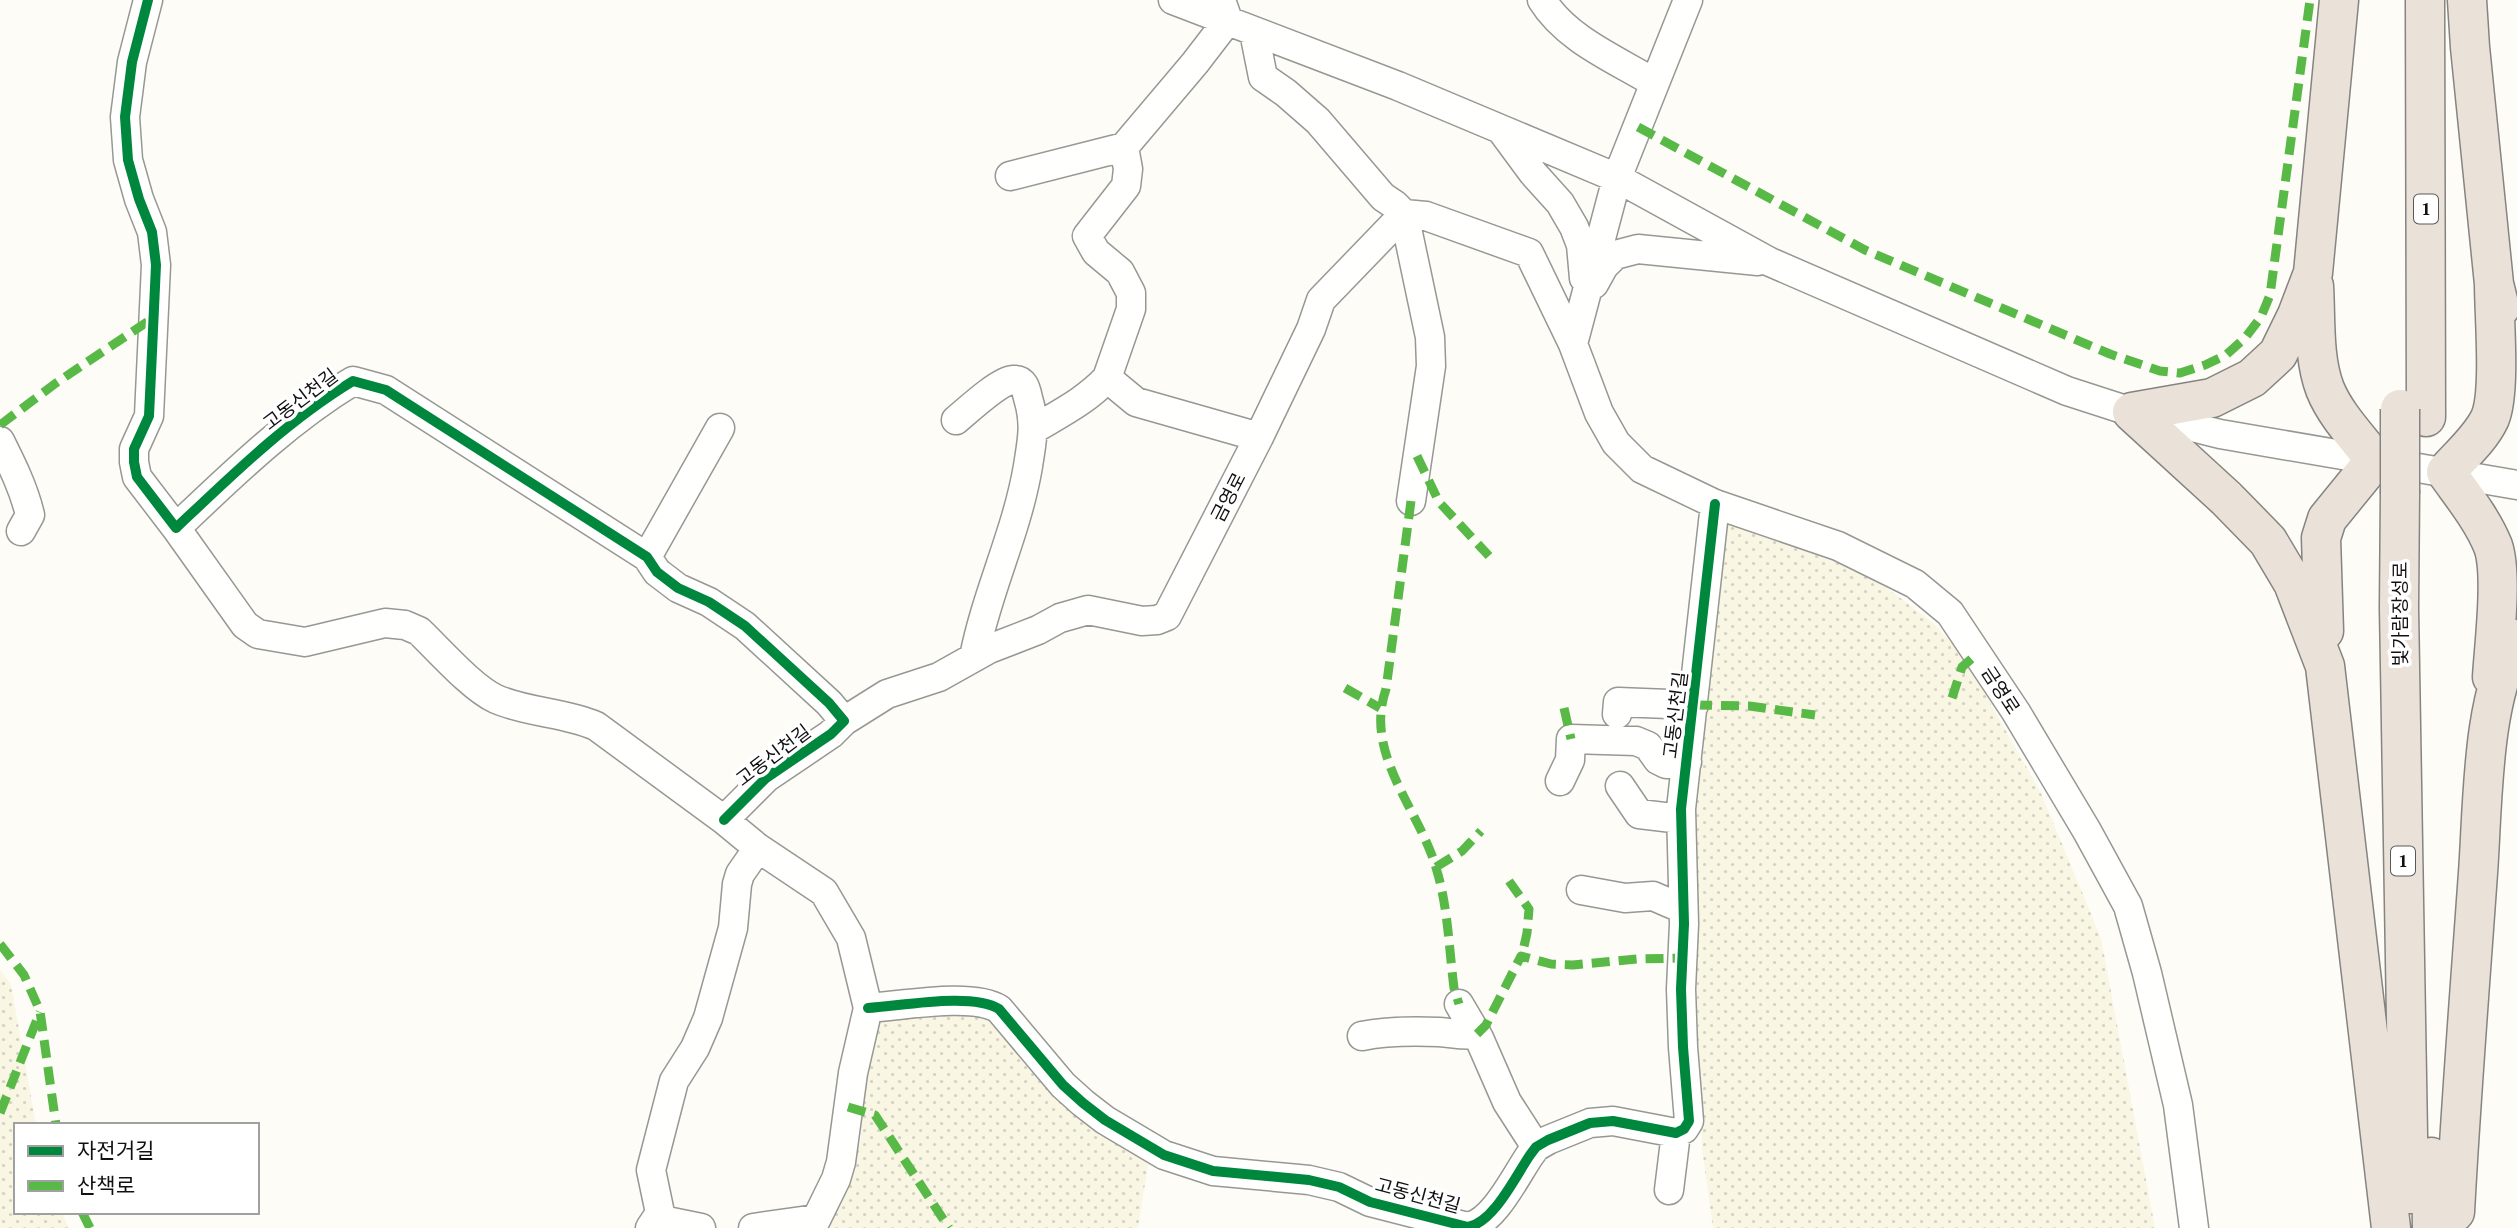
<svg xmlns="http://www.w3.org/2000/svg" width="2517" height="1228" viewBox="0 0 2517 1228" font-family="'PT Serif','Noto Sans KR',serif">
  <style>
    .farmland { fill: url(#farmland-dots) }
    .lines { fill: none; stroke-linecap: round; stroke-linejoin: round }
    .minor-casing { stroke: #979795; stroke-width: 31 }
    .highway-casing { stroke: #858482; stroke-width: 41 }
    .minor { stroke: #fffffe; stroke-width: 28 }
    .highway { stroke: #eae1d8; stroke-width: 38 }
    .highway-bridge-casing { stroke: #858482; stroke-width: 41; stroke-linecap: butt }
    .highway-bridge { stroke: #eae1d8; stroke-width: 38 }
    .quiet { stroke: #58b947; stroke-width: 9; stroke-dasharray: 18 9; stroke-linecap: butt }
    .cycleway-casing { stroke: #fff; stroke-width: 15 }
    .cycleway { stroke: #00873e; stroke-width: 10 }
    .labels { text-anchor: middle; stroke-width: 7; stroke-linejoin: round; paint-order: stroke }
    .shield { fill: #fff; stroke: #585858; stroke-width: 2 }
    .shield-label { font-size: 18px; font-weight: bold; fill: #111 }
    .street-label { font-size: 19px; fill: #111; stroke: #fff }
  </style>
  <defs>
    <pattern id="farmland-dots" width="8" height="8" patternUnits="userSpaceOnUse" patternTransform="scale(1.75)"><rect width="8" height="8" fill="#f9f7e4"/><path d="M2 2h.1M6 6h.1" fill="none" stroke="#d4d3c3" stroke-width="1.8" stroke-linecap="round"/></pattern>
  </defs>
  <rect width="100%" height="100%" fill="#fdfcf7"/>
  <!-- farmland -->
  <path class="farmland" d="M1737,522L1842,562L1870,575L1933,623L1964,657L2041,793L2101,938L2155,1228H1713L1702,1149L1691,840L1727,525Z
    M0,970L11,984L36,1125H16V1212H62L69,1228H0Z
    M984,1014L1149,1159L1138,1228H824L861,1140L862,1067L876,1016Z"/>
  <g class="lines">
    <!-- minor casing -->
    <g class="minor-casing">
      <path id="minor" d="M148,0L132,62L125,117L128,160L139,199L152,232L156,265L149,416L134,449V462L137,477L176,528C232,475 287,421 353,381L386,390L647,557L657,572L678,588L709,602L745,626L829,703L844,721L831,734L766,778L724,820
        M1173,0L1398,86L1617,178L1770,262L2067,391L2132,412L2220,434L2517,485
        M1542,0C1566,39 1615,59 1653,82
        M1688,0L1617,178L1573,344L1599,413L1616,443L1642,469L1715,504L1838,546L1915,584L1950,613L2016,712L2087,831L2128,906L2147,973L2178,1105L2194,1228
        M1502,131L1533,173L1560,203L1574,227L1581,245L1584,278
        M1010,176L1124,147L1195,63L1228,20L1222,3
        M1594,284L1604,266L1615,255L1638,249L1758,261
        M1107,378L1136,402L1259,437
        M956,420C968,410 999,381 1013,380C1024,379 1026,389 1028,398C1036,424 1032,440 1028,466C1017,532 987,591 974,657
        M1034,429C1059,414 1087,400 1107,378L1131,309V293L1120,272L1096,252L1087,236L1126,186L1128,169L1124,147
        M0,441C12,465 24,489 30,515L21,531
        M1411,501L1431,366L1430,337L1404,214L1426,216L1529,253L1573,344
        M176,528L245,625L258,634L305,642L385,623L405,625L419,631C439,650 472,688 496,699C528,713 564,712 596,726L724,820L758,848L824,892L851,938L868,1008L853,1073L841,1162L836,1179L812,1228
        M647,557L720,428
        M1617,714L1618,702L1694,705
        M844,721L887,694L939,677L989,649L1038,630L1060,618L1088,610L1142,621L1157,620L1167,616L1259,437L1311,329L1321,300L1404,214L1395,205L1383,197L1318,121L1286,93L1263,77L1254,32
        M1560,781L1570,760L1571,739L1636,741L1648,746L1658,760L1666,764L1687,762
        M1620,786L1639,814L1681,819
        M1581,890L1625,898L1653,896L1683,909
        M1459,1004L1479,1038L1507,1102L1536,1147
        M868,1008C901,1006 972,992 999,1009L1063,1085L1083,1103L1105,1120L1164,1155L1213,1171L1309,1180L1339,1187L1370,1202L1468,1227C1494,1222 1515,1177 1530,1155L1536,1147L1548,1140L1590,1123L1613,1121L1676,1133L1684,1129L1689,1121L1683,1047L1681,989L1684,924L1681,809L1715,504
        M1362,1036C1386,1031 1415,1031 1439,1032C1454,1033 1462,1036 1477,1034
        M1669,1190L1676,1133
        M657,1219L701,1228
        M650,1228L660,1213L651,1170L674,1081L695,1048L708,1018L733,928L737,884L740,874L758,848
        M753,1228L816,1219"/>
    </g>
    <!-- highway casing -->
    <g class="highway-casing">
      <path id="highway" d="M2425,0L2426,417
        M2467,0L2470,47L2494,284L2500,308
        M2314,286C2316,318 2313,358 2325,389C2336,416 2358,438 2375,460L2327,519L2321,538L2324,631
        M2132,412L2226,498L2268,541L2293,583L2325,666L2391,1228
        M2132,412L2212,398L2252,378L2278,354L2297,315L2313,273L2339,0
        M2400,493L2399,608L2409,1194
        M2492,677C2494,645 2503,574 2493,546C2482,519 2463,496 2446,472C2460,456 2481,438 2490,418C2501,392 2494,315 2494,284
        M2431,1157L2432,1228
        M2455,1212C2461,1099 2470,986 2478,873C2483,804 2481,698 2517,639"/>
    </g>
    <!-- minor -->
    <use href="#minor" class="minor"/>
    <!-- highway -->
    <use href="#highway" class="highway"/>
    <!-- highway-bridge casing -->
    <g class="highway-bridge-casing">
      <path id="highway-bridge" d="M2400,493V409"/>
    </g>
    <!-- highway-bridge -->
    <use href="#highway-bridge" class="highway-bridge"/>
    <!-- quiet -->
    <path class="quiet" d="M1638,127L1865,250L2110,354L2160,371L2180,373L2205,365L2226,355L2245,338L2261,317L2270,295L2310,0
      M0,425L56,383L153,318
      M1417,456L1439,502L1489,556
      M1411,501L1386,689C1363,755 1421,811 1437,871C1448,908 1449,949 1454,988L1459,1004
      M1345,688L1380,708
      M1952,698L1962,667L1977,654
      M1694,705L1749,706L1815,715
      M1564,708L1571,739
      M1436,867L1462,851L1481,831
      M1509,881L1529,909L1527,933L1522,955
      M0,944L24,975L40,1011L56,1125
      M1477,1034L1486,1025L1521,956L1551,964L1573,965L1637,959L1681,958
      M848,1107L875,1115L949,1228
      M0,1113L40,1012
      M82,1212L90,1228"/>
    <!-- cycleway casing -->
    <g class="cycleway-casing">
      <path id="cycleway" d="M148,0L132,62L125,117L128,160L139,199L152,232L156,265L149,416L134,449V462L137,477L176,528C232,475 287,421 353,381L386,390L647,557L657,572L678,588L709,602L745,626L829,703L844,721L831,734L766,778L724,820
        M868,1008C901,1006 972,992 999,1009L1063,1085L1083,1103L1105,1120L1164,1155L1213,1171L1309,1180L1339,1187L1370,1202L1468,1227C1494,1222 1515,1177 1530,1155L1536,1147L1548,1140L1590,1123L1613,1121L1676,1133L1684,1129L1689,1121L1683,1047L1681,989L1684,924L1681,809L1715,504"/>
    </g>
    <!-- cycleway -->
    <use href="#cycleway" class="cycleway"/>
  </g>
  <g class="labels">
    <!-- shield labels -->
    <g class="shield">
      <rect x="2414" y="194.5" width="24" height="29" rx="5"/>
      <rect x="2391" y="846.5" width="24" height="29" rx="5"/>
    </g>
    <g class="shield-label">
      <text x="2426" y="215">1</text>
      <text x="2403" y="867">1</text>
    </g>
    <!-- street labels -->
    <g class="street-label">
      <text transform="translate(300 399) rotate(-37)" y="7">고동신천길</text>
      <text transform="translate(1228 497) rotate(-63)" y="7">금영로</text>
      <text transform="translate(2400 614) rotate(-90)" y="7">빛가람장성로</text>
      <text transform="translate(2001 690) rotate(57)" y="7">금영로</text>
      <text transform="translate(1675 715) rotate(-83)" y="7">고동신천길</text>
      <text transform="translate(773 755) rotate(-37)" y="7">고동신천길</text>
      <text transform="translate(1418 1195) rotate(15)" y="7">고동신천길</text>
    </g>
  </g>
  <!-- legend -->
  <rect x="14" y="1123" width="245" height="91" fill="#ffffff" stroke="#a0a0a0" stroke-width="2"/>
  <rect x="28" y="1146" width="35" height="10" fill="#00873e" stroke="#a0a0a0" stroke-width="2"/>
  <text x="77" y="1158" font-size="21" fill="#111111">자전거길</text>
  <rect x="28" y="1181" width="35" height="10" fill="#58b947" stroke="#a0a0a0" stroke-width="2"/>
  <text x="77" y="1193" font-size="21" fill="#111111">산책로</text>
</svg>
